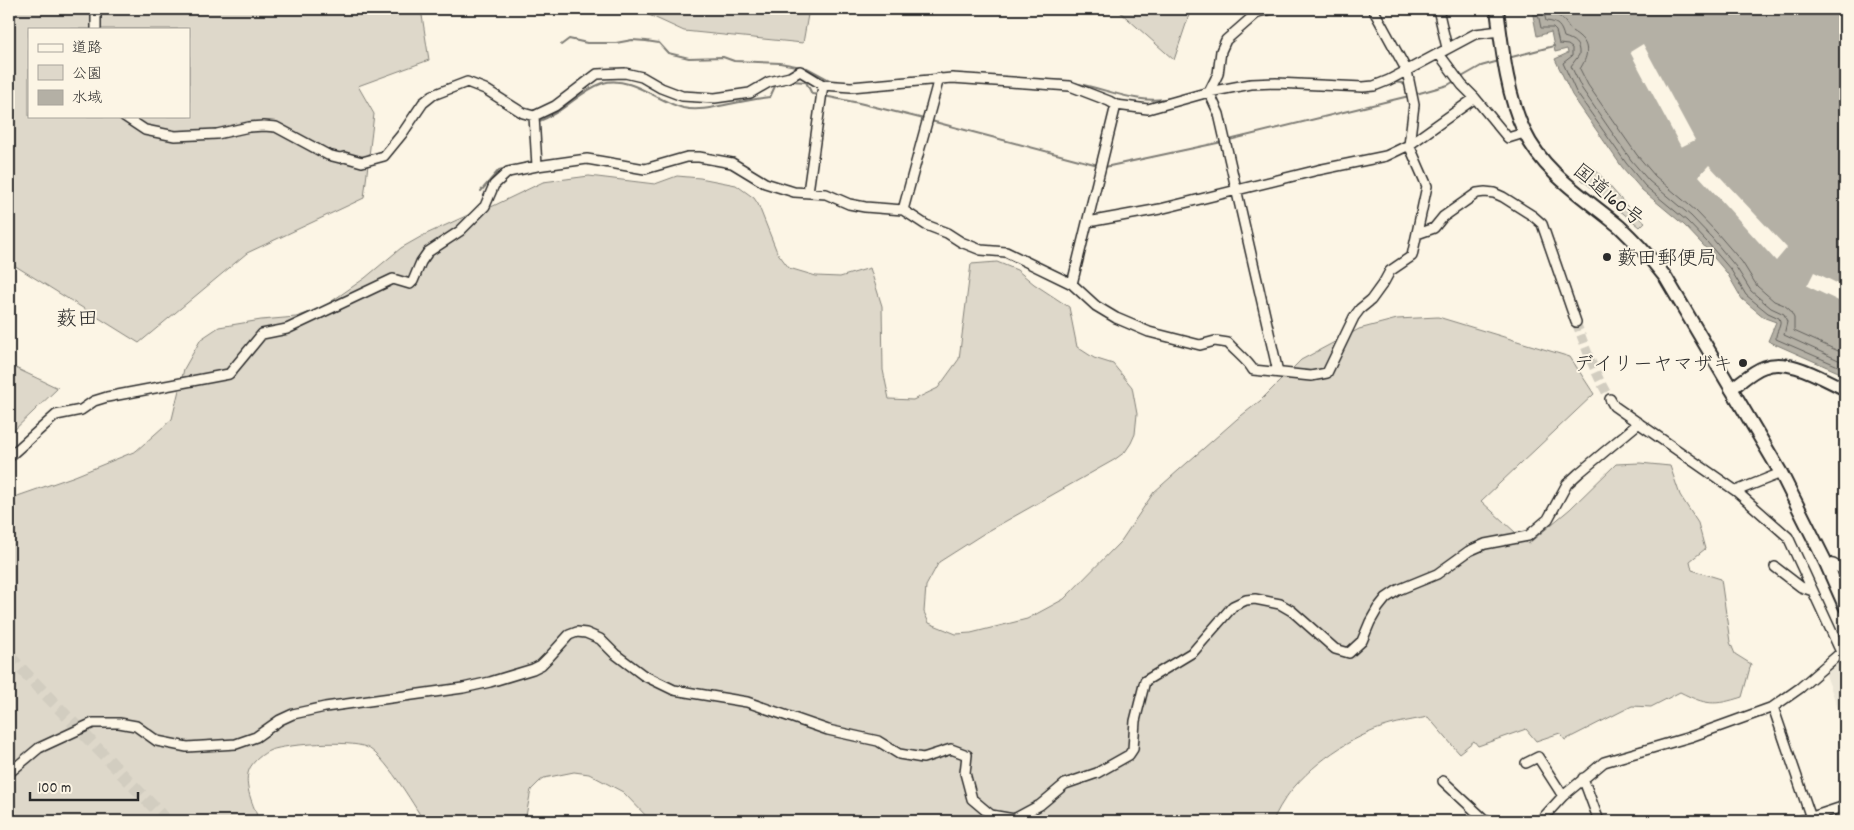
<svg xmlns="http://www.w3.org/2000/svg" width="1854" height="830" viewBox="0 0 1854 830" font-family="Dekko,'Klee One',sans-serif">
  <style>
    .built { fill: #ece6d7 }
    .green { fill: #ded8ca; stroke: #84827a; fill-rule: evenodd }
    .water { fill: #b4b0a5; stroke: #7d7b74 }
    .pier { fill: #fcf5e5 }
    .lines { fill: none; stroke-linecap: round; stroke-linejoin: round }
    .shore { stroke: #62605c; stroke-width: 1 }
    .stream { stroke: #7d7b74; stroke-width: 2 }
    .minor-tunnel { stroke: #d2cdc0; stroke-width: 9; stroke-dasharray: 9 4.5; stroke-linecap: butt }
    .highway-tunnel { stroke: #d2cdc0; stroke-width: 12; stroke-dasharray: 12 6; stroke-linecap: butt }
    .minor-casing { stroke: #2b2b2b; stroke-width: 12 }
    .major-casing { stroke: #2b2b2b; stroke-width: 15 }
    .highway-casing { stroke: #2b2b2b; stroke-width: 16 }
    .minor { stroke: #fcf5e5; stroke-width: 9 }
    .major { stroke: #fcf5e5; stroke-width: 11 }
    .highway { stroke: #fcf5e5; stroke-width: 12 }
    .poi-dot { fill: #2b2b2b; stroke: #fcf5e5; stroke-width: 2 }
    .labels { text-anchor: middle; stroke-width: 4; stroke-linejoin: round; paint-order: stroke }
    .street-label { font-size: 20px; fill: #2b2b2b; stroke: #fcf5e5 }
    .poi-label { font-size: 20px; fill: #2b2b2b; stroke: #fcf5e5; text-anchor: start }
    .neighbourhood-label { font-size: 21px; fill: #2b2b2b; stroke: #fcf5e5 }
  </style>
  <rect width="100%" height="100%" fill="#fcf5e5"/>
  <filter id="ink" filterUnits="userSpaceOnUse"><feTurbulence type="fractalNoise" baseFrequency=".02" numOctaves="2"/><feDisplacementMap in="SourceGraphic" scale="10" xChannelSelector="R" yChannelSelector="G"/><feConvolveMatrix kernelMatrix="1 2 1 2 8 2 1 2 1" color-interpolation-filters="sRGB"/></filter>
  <g filter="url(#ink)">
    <!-- built -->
    <path class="built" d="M1840,660L1845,673V713L1840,714L1825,672Z"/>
    <!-- green -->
    <path class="green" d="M9,9H421L429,60L358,86L374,114L364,198L247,253L139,343L9,262ZM29,29H189V116H29Z
      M636,9H809L803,43L684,31Z
      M1103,9H1191L1174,60L1119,11Z
      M1594,168L1632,212L1645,222L1640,227L1581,179Z
      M589,176L655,184L677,176L700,178L736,185L754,198L758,204L777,252L789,268L816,276L840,277L870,268L882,306L883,370L889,399L913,400L938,388L959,359L971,264L997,262L1017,270L1034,284L1069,307L1077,347L1094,358L1113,364L1132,387L1137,414L1135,434L1131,443L1125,452L1114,460L983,534L939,562L926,586L924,612L929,623L956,634L971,633L1027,619L1064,599L1121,541L1154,492L1237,419L1260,401L1301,360L1359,329L1397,319L1438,317L1570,357L1594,394L1481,501L1528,544L1570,509L1616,464L1640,463L1670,466L1680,495L1698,523L1705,549L1690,561L1692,570L1721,579L1730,642L1735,654L1751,664L1742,697C1714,706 1706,705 1680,692L1651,707L1632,706L1565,740L1560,733L1536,741L1526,729L1478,746L1474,741L1459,753L1428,717C1408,721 1387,724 1368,733C1331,749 1288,783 1273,821H651L623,792L589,774L574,772L544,778L539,782L531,790L525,821H424C413,804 384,754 366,747C349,740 288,744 271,750C263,753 252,762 249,770C243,786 254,806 259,821H9V499L75,476L136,451L172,419L184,369L201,339L219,327L261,320L296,317L322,308L365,278L401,248L424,235L479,210L489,208L543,182Z
      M9,365L58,388L9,435Z"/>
    <!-- water -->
    <path class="water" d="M1539,9H1845V375L1768,341L1776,322L1765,318L1742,299L1727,273L1703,245L1684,225L1642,190L1622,167L1572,95L1555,59L1568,53L1567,49L1555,52L1551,32L1537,36L1532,10Z"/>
    <!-- pier -->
    <path class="pier" d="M1643,44L1695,140L1681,147L1630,52Z
      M1709,165L1787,248L1776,261L1699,176Z
      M1814,272L1845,287V304L1807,286Z"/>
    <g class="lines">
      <!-- shore -->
      <path class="shore" d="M1537,9L1541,28H1553L1556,31L1559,44L1568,45L1572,48V56L1563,63L1576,92L1626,163L1645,186L1687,221L1707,242L1731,270L1746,295L1768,313L1779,318C1783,326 1775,331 1776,339L1845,369
        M1543,9L1546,21C1558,22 1561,26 1564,37C1574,40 1580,44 1579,55L1571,66L1582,89L1631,160L1649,181L1691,216L1712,238L1736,267L1751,291L1771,308L1784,314L1787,322L1784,335L1845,363
        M1551,9L1552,13C1562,17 1564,20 1570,29C1572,32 1576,33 1579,36C1591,46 1587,58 1580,69L1588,85L1637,155L1655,176L1696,211L1717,233L1742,262L1757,286L1774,301L1784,305L1790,310L1794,318V331L1845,354"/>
      <!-- stream -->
      <path class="stream" d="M561,45L569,39L587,43H616L632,40L646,41L659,43L668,53L689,58L723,57L734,61L780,63L807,68L833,82
        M1508,58L1554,46
        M982,76L1065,81
        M1460,78L1481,66L1499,61
        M1287,79L1303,80
        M791,81L806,82L812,94L819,95
        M873,81L948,74
        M1391,82L1402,83L1408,88
        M1074,83C1109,89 1136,105 1172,98
        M1416,94L1448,85L1456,80
        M824,96L859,103L924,119
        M931,121L1098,165
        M537,122C562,114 579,91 603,83C631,75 658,102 683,108C702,112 721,105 740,102C750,100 760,98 770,97L776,84
        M1229,140L1409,96
        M516,166L533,161
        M1105,167L1222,142
        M481,191L499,170L507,168"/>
      <!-- minor-tunnel -->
      <path class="minor-tunnel" d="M1576,322C1586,349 1595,374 1610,399"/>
      <!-- highway-tunnel -->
      <path class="highway-tunnel" d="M9,656L167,821"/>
      <!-- minor casing -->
      <g class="minor-casing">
        <path id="minor" d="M96,9V29
          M1272,9L1258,12L1226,40L1221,51L1218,74L1209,92L1219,114L1278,372
          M1438,9L1447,48
          M1439,54L1462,85L1475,98L1508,138L1524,133
          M124,116L145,130L175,136L217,134L249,127L264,126L276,127L328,155L340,158L344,157L362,162L384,156L402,134L423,103L433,95L467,82L485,89L523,113L534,116L555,106L597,74L625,73L642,77L661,88L682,96L715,98L750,93L769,82L790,77L800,71L823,85L851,87L952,78L1070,86L1109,101L1116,105L1148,109L1209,92L1251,84L1276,83L1363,87L1374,86L1389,80L1475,34L1500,31
          M534,116L537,166
          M808,192L823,85
          M903,210L939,78
          M1088,222L1160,209L1318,170L1386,156L1409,145L1475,98
          M1417,234L1434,228L1443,217L1477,193L1485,192L1494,193L1503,197L1533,216L1542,224L1576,322
          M1072,284L1116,105
          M1610,399L1614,406L1736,491L1788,537L1841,652
          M9,457L56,415L81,410L94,401L107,397L229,374L262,334L287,329L393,279L410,284L413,281L421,262L428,252L460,231L485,206L494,185L508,172L537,166L587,159L645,169L687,157H699L732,163L765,183L794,192L826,194L849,204L865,207L903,210L926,225L947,233L961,242L981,250L1006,252L1072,284L1096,306L1116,318L1149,332L1200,345L1215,341L1228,343C1235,351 1249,362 1253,370L1311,376L1327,373L1354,317L1360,309L1371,300L1384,282L1390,271L1412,256L1427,186L1409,145L1414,105L1407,71L1373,9
          M1736,491L1781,473
          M1826,563L1833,564L1845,571
          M1775,567L1801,587L1813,591
          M1773,707L1811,818
          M1526,763L1538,757L1563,796
          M9,773L39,748L93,723H119L136,726L157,741L187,747L236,744L256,737L280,720L293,714L325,707L463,688L490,682L533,669L541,665L550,656L569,635L577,632L586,633L600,639L615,654L643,675L674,690L747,702L828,730L878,741L899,754L923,758L951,749L967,755L965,773L972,799L991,815L1014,819L1040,805L1065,784L1097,773L1129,755L1133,749L1135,721L1145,681L1193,652L1233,606L1246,600L1255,599L1280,604L1292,611L1335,649L1349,653L1362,641L1370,622L1378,608L1386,598L1398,590L1437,574L1469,551L1485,544L1528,536L1548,519L1567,484L1579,473L1639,423
          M1583,778L1599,821
          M1443,781L1486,821
          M1540,821L1563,796L1604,762L1690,737L1773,707L1800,688L1845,649
          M1800,821L1845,806"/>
      </g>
      <!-- major casing -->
      <g class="major-casing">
        <path id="major" d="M1731,389C1741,382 1752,371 1764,367C1790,357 1822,379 1845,389"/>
      </g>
      <!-- highway casing -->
      <g class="highway-casing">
        <path id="highway" d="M1497,9C1502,48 1507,95 1524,131C1544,174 1586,198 1620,227C1638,244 1651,258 1666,278L1781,473L1826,563L1845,606"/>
      </g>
      <!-- minor -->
      <use href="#minor" class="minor"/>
      <!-- major -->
      <use href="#major" class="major"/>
      <!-- highway -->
      <use href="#highway" class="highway"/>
    </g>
  </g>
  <!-- markers -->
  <g class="poi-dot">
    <circle cx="1607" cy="257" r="5"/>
    <circle cx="1743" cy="363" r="5"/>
  </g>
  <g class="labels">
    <!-- street labels -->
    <g class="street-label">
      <text transform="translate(1609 194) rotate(40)" y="7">国道160号</text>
    </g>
    <!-- poi labels -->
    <g class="poi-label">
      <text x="1617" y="264">藪田郵便局</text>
      <text x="1733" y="370" text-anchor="end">デイリーヤマザキ</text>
    </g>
    <!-- neighbourhood labels -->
    <g class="neighbourhood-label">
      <text x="77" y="325">薮田</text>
    </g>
  </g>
  <!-- margin -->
  <rect width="1854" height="830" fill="none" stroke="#fcf5e5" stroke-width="30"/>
  <rect x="15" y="15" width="1824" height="800" fill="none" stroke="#2b2b2b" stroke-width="2" filter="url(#ink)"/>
  <!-- legend -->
  <rect x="28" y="28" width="162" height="90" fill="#fcf5e5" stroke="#a8a49b"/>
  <rect x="38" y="44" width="25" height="8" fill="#fcf5e5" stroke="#a8a49b"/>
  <text x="72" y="52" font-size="15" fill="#2b2b2b">道路</text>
  <rect x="38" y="65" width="25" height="15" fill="#ded8ca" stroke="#a8a49b"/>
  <text x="72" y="78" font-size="15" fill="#2b2b2b">公園</text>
  <rect x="38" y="90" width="25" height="15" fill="#b4b0a5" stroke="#a8a49b"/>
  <text x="72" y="102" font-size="15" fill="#2b2b2b">水域</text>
  <!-- scale -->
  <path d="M30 792v8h108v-8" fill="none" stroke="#2b2b2b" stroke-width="2.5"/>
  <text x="38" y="792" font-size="15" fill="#2b2b2b" stroke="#fcf5e5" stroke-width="4" paint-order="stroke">100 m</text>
</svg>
